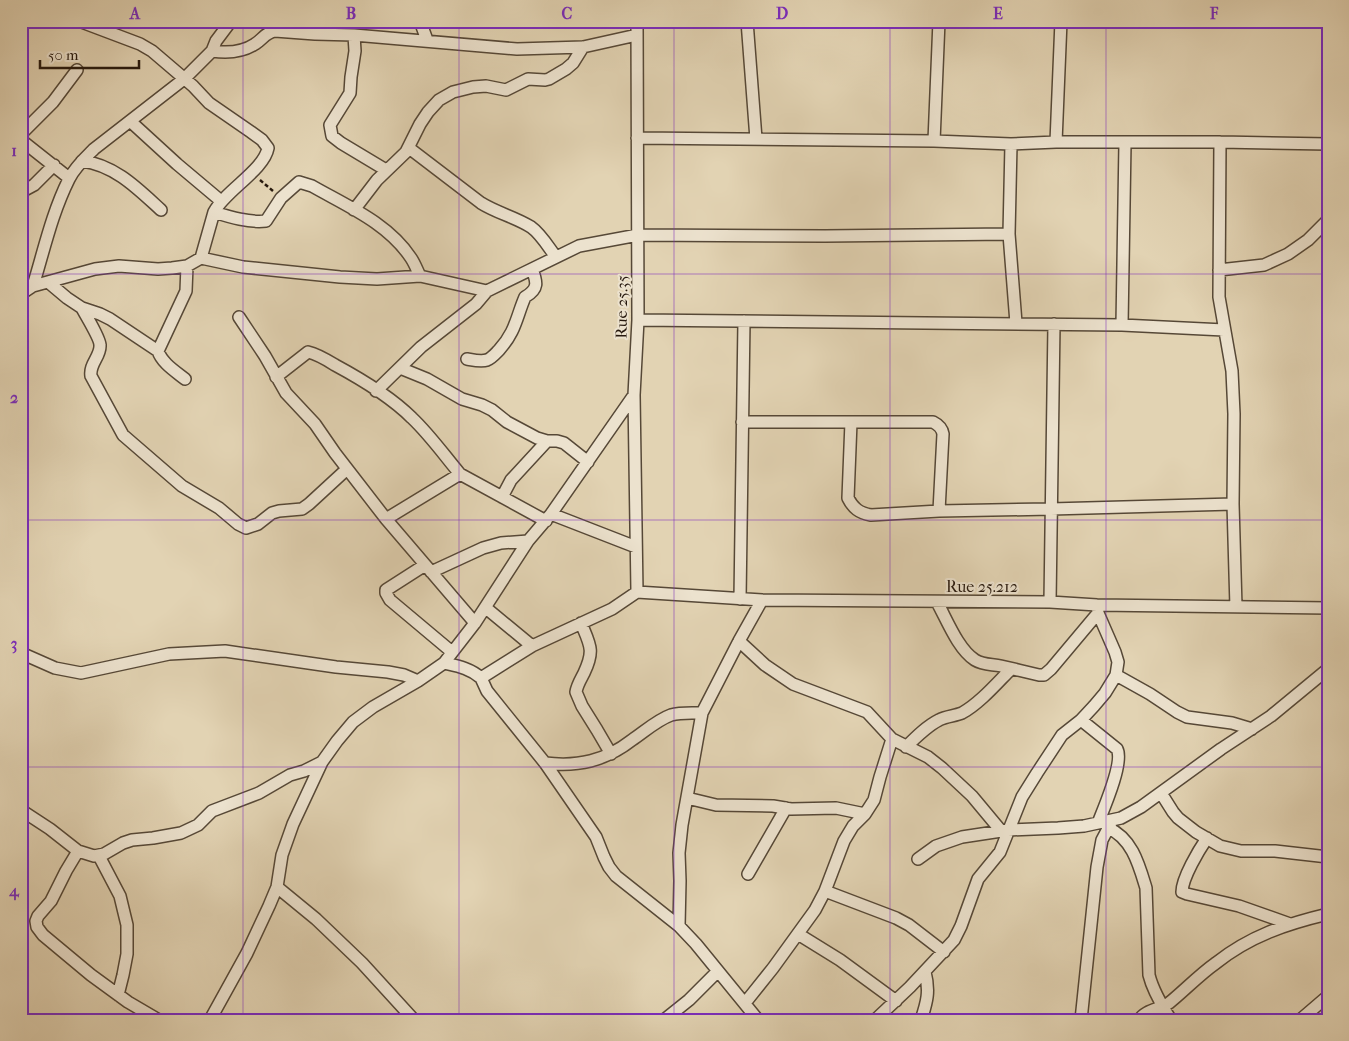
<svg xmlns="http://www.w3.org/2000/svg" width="1349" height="1041" viewBox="0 0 1349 1041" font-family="'IM FELL French Canon',serif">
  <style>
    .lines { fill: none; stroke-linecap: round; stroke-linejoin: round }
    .street-casing { stroke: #564837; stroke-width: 14 }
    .path { stroke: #27190e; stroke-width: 2.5; stroke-dasharray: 4 2.5; stroke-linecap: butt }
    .street { stroke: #ece2ce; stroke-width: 11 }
    .grid { fill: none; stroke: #7b2cbf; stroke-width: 1; stroke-opacity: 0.55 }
    .labels { text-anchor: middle; stroke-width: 4; stroke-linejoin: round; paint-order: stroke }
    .street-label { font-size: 16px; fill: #27190e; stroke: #ece2ce }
    .neatline { fill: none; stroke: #7b2cbf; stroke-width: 2 }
    .grid-label { font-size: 16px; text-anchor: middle; font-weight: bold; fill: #7b2cbf }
  </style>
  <rect width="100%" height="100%" fill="#e2d3b3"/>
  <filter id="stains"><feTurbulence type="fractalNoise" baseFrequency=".004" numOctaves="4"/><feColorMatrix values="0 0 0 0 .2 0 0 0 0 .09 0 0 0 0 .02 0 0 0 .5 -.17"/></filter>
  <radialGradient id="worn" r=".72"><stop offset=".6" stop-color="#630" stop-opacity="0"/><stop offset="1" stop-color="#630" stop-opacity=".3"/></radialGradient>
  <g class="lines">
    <!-- street casing -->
    <g class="street-casing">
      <path id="street" d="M79,21L140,44L152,51L193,86L209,103L251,132L262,140L268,148C264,170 225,191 214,212C230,217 249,223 266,221L281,198L299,182L312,186C347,206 388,223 411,258C415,264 417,270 420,276
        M420,21L427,40
        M747,21L756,139
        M354,35L355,51L351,77L350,93L330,125L332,136L341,143L386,170
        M212,51L216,41L231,21
        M130,121L177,164L221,201
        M21,134L53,102L77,70
        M637,138L934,141L1011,144L1056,142H1220L1328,144
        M21,140L69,178
        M934,141L939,21
        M1056,142L1061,21
        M1220,142L1219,297L1232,371L1234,414L1233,504L1236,607
        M1011,144L1009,234L1016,323
        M409,148L481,203C497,213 515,217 531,227C541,234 549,248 556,257
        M82,161C115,165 138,189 161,210
        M21,192L34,185L54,165
        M354,210L377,180L406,152L420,124L428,112L439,100L453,92L473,87L486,86L506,90L528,79L545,80L549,79L566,69L573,63L583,47
        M201,258L214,212
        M1219,270L1264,265L1288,254L1308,240L1328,220
        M48,282L67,298L82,308L100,314L110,319L158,351L186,291L187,266
        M33,286C44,250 52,213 69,179C75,167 85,158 94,149L184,79L212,51C226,53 243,52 255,44C263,39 266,32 275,31L315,34L354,35L517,49L583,47L637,35
        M21,294L33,286L95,269L119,266L158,269L172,268L187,266L201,258L243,267L340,277L377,279L420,276L487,291L579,246L638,235L825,236L1009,234
        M82,308C86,316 100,338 100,345C101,356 89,364 91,376L123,435L182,486L219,508L238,524L246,528L258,524L272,513L279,511L302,509L309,504L347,469
        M239,317L265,356L286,393L315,424L335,453L386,519L475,623
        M638,320L1122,325L1224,330
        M1122,325L1125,143
        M158,351C162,363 175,371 185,379
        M467,359C473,360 481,362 487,360C492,358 495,354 499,350C516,331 516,318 525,297C539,289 537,282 532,269
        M400,368L427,379L462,399L482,405L492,410L507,422L537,438L547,441H557L564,443L588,462
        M276,377L308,352C317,354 327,360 335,365C361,379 391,397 412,418C430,435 444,455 460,474
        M376,391L421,347L476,304L487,291
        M742,422H933C939,425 942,428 943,434L939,511
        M851,422L848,498C853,508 859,513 871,515L939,511L1051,509L1233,504
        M502,497L511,480L547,441
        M551,514L636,547
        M386,519L460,474L546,521
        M425,565L386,590V593L390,600L452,652
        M431,572L483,548L501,543L528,541
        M637,592L762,600L1050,602L1097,605L1328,608
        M637,592L634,395L638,320L637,21
        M740,599L744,321
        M937,602C947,620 958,649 975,660C983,665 992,664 1001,666C1014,669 1026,672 1039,675H1044L1051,669L1098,613
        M1050,602L1054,324
        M486,608L532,646
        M581,623C590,645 595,650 584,673C581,679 577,685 576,692L582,706L597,730L611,754
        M739,641L765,665L793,684L867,712L892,739L928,757L942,768L972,796L1002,832
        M21,653L55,668L81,673L169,654L225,651L336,667L388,672L404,675L418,681
        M444,663L475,623L528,541L551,514L634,395
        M1116,675L1150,694L1177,712L1187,717L1232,723L1252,729
        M481,678L487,691L545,763L596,837L604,857L609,867L616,876L679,926L696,944L758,1020
        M1081,720L1117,749C1124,762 1104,808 1098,823
        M906,747C916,737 927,726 939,720C946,716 955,716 962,713C980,703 997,683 1011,669
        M545,763C578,767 605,761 632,740C644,732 657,720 671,715C681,712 692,713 702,713
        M1161,793L1173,812L1178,818L1196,832L1220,846L1241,851H1275L1328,857
        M687,798L716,805L773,806L791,809L836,808L865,814
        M21,810L50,829L78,851L94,856L104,854L123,843L132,840L153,838L181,833L198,825L212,811L259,793L290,775L304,771L322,762
        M1108,828C1132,838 1139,865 1146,888L1149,975C1153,991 1162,1006 1171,1020
        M1207,838C1199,850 1182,878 1182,892L1187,894L1239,906L1290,924
        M78,851L66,871L51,901L38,916L36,921L37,927L43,935L91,975L128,1002L157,1019
        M99,856L120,896L127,925V954L123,975L118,995
        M918,859L936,846L962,837L1008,830L1058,828L1084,826L1121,818L1141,807L1221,749L1271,716L1328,669
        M748,874L786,808
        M277,887L316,919L362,963L414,1020
        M825,891L896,918L909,925L944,952
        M679,926L680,881L679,853L682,825L702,713L739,641L762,600
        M798,934L840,960L896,1001
        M745,1003L773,968L815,910L825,891L844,841L853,826L865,814L874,800L880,777L892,739
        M210,1020L247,953L269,906L277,887L282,855L293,824L322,762L337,741L353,722L373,707L418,681L444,663C457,666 470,668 481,678L532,646L612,609L637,592
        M664,1020L689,1000L718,971
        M875,1020L910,987L954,940L961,926L978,879L1000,852L1022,797L1037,773L1062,735L1081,720L1094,706L1105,693L1113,680L1116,675L1118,662L1115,652L1098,613L1097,605
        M921,1020C927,1002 930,991 925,972
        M1081,1020L1097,867L1102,840L1111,823
        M1139,1020C1145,1010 1160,1009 1169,1003C1185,990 1199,975 1216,963C1250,936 1286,924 1328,914
        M1300,1020L1328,996"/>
    </g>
    <!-- path -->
    <path class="path" d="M260,180L273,191"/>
    <!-- street -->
    <use href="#street" class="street"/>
  </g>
  <!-- grid -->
  <path class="grid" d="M243,21V1020M459,21V1020M674,21V1020M890,21V1020M1106,21V1020M21,274H1328M21,520H1328M21,767H1328"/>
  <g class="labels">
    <!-- street labels -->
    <g class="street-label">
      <text transform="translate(621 307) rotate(-89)" y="6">Rue 25.35</text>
      <text x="982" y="592">Rue 25.212</text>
    </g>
  </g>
  <!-- margin -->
  <rect width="1349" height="1041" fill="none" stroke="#e2d3b3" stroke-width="55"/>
  <!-- scale -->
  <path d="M40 60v8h99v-8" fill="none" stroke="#27190e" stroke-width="2.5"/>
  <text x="48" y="60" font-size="15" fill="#27190e" stroke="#ece2ce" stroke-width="4" paint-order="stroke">50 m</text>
  <rect x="28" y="28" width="1294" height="986" class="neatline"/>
  <g class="grid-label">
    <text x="135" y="19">A</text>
    <text x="351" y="19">B</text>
    <text x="567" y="19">C</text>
    <text x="782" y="19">D</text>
    <text x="998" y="19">E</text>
    <text x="1214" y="19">F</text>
    <text x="14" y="156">1</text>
    <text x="14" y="403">2</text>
    <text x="14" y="649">3</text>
    <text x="14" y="896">4</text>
  </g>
  <rect width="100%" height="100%" filter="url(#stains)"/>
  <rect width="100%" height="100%" fill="url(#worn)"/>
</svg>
